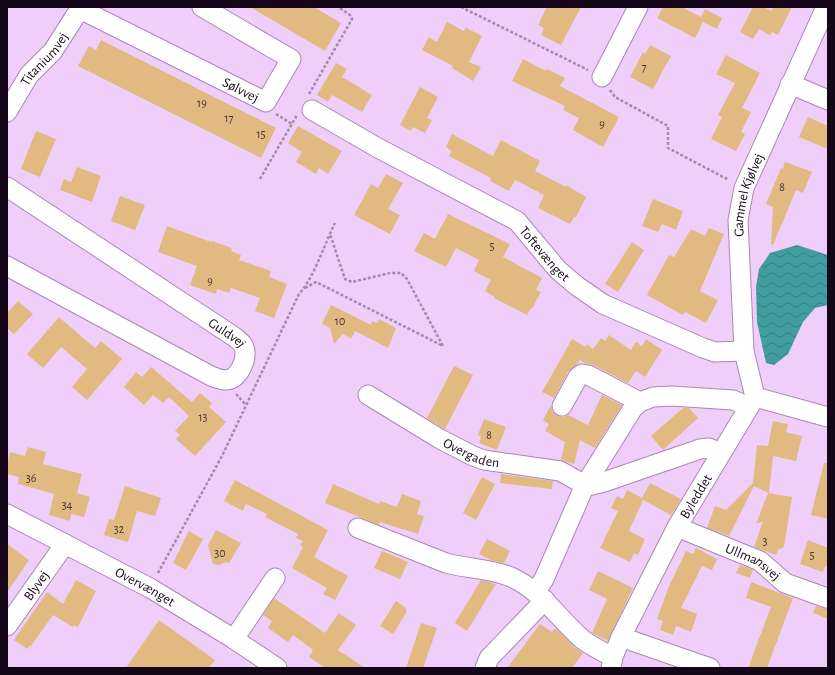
<svg xmlns="http://www.w3.org/2000/svg" width="835" height="675" viewBox="0 0 835 675" font-family="'Alegreya Sans',sans-serif">
  <style>
    .water { fill: url(#water-waves) }
    .building { fill: #e0ba80 }
    .lines { fill: none; stroke-linecap: round; stroke-linejoin: round }
    .minor-casing { stroke: #ab85b8; stroke-width: 21 }
    .path { stroke: #a389ab; stroke-width: 2.5; stroke-dasharray: 3 2; stroke-linecap: butt }
    .minor { stroke: #fff; stroke-width: 19 }
    .labels { text-anchor: middle; stroke-width: 3; stroke-linejoin: round; paint-order: stroke }
    .number-label { font-size: 12px; fill: #483433 }
    .street-label { font-size: 14px; fill: #150719; stroke: #fdfdfd }
  </style>
  <defs>
    <pattern id="water-waves" width="16" height="10" patternUnits="userSpaceOnUse"><rect width="16" height="10" fill="#419ea0"/><path d="M0 5q4-4 8 0t8 0" fill="none" stroke="#357f82"/></pattern>
  </defs>
  <rect width="100%" height="100%" fill="#efcffa"/>
  <!-- water -->
  <path class="water" d="M797,245L828,255V305L815,308L803,322L788,354L774,365L766,363L757,322L756,287L759,269L770,253Z"/>
  <!-- building -->
  <path class="building" d="M250,7H314L341,23L325,51Z
    M547,7H581L561,45L541,35L544,28L538,25Z
    M663,7H682L701,17L705,9L722,18L717,29L703,22L695,38L657,18Z
    M753,7H763L771,11L774,7H792L778,35L772,32L770,35L759,29L753,39L740,32Z
    M447,22L464,31L466,28L482,36L469,62L481,67L473,81L452,68L453,66L422,50L429,37L437,42Z
    M101,40L276,128L261,158L78,66L89,46L96,50Z
    M650,45L671,56L653,89L630,77L643,52L645,54Z
    M726,55L760,73L742,108L751,112L741,132L745,134L736,151L711,139L722,117L718,115L735,83L716,74Z
    M523,59L546,71L547,69L565,78L560,86L619,117L603,147L573,130L579,118L563,110L565,106L512,81Z
    M336,63L347,69L342,77L372,95L362,112L332,95L328,102L317,95Z
    M420,87L438,97L427,118L432,120L425,133L413,127L411,131L400,125Z
    M808,117L828,126V149L799,137Z
    M298,126L342,151L328,174L319,168L316,174L296,162L302,152L288,143Z
    M36,131L56,139L40,177L21,169Z
    M452,134L493,156L501,140L540,161L535,171L566,187V185L586,197L576,217H574L570,224L538,208L544,195L515,180L509,191L490,181L491,178L449,156L452,151L446,147Z
    M785,162L812,172L803,193L796,190L773,245L771,244L773,207L766,204L781,168L783,169Z
    M77,167L101,176L92,202L60,190L64,179L71,182Z
    M386,174L403,183L388,209L400,215L390,234L354,215L371,184L378,188Z
    M120,196L145,205L135,230L111,221Z
    M653,199L683,211L676,230L662,224L658,232L642,226Z
    M448,214L510,244L503,257L542,278L536,290L541,292L532,309L531,308L527,315L494,298L495,297L485,291L491,280L474,271L479,260L456,248L446,267L414,251L424,233L435,239Z
    M167,226L211,242L212,241L232,248L231,251L241,255L239,260L271,271L269,277L287,284L274,318L255,311L260,298L231,288L229,293L217,289L216,294L190,285L197,266L158,252Z
    M709,228L724,234L700,291L718,300L706,323L685,312L683,315L647,295L669,255L674,257L691,229L705,236Z
    M632,242L644,250L618,292L605,284Z
    M18,301L33,314L14,334L7,328V313Z
    M331,305L371,325L372,321L377,323L379,319L396,328L388,348L355,331L351,339L343,334L334,344L330,328L322,324Z
    M59,317L95,348L101,341L122,359L87,400L72,387L87,369L61,347L43,368L27,354Z
    M609,335L631,350L636,342L642,346L646,339L662,350L645,377L636,371L628,383L593,365L585,363L580,360L577,364L568,372L554,398L542,392L572,339L586,347L587,344L593,349L601,338L605,341Z
    M454,366L473,375L445,429L427,418Z
    M151,367L192,402L200,393L212,403L209,407L226,422L195,456L176,439L180,435L175,431L189,416L169,397L163,403L153,395L144,405L124,387L136,372L142,377Z
    M602,395L622,405L595,448L580,440L574,464L561,460L565,442L545,431L549,424L543,420L551,405L552,411L556,415L563,417L568,415L588,425Z
    M683,408H689L698,418L663,450L651,436Z
    M484,419L506,427L497,450L479,443L481,436L478,435Z
    M773,421L788,424L786,432L802,436L796,461L773,456L769,493L754,486L729,536L707,528L715,506L726,510L753,483L757,445L768,446Z
    M28,447L46,452L43,464L82,474L77,493L90,497L84,517L71,514L70,521L49,515L54,494L18,484L19,477L7,474V465L10,452L25,456Z
    M824,463H828V519L811,515Z
    M501,474L553,481L552,489L500,483Z
    M482,477L495,484L476,520L463,513Z
    M235,480L328,530L314,557L348,576L335,600L323,594L327,588L292,568L303,547L300,545L303,541L296,538L298,534L265,517L267,514L246,504L243,511L224,501Z
    M650,483L681,499L671,515L643,500L629,531L645,539L638,555L634,553L630,562L600,548L618,511L611,508L617,496L623,499L627,490L642,498Z
    M333,484L379,504L380,501L397,507L402,494L421,501L417,514L424,516L418,534L380,522L379,525L325,503Z
    M125,486L161,498L155,516L137,511L128,542L104,535L109,519L114,520Z
    M768,493L792,497L784,547L778,550L776,555L754,547L763,521L756,524Z
    M216,530L241,543L229,563L226,562L219,565L213,564L208,545Z
    M189,531L203,539L186,570L173,563Z
    M487,539L510,551L504,563L491,560L479,554Z
    M808,540L828,548V565L824,568L823,572L800,564Z
    M7,544L29,560L7,592Z
    M696,548L717,559L712,570L702,566L681,608L697,614L691,632L676,626L673,635L660,630L663,621L657,619L669,586L686,551L693,554Z
    M382,551L408,562L400,579L374,568Z
    M740,565L753,570L750,578L736,573Z
    M598,571L633,588L608,641L592,633L607,599L589,590Z
    M76,580L96,591L78,627L74,625L73,627L53,615L31,646L30,645L27,649L14,640L47,592L63,604Z
    M481,580L496,584L467,631L455,623Z
    M751,582L793,598L767,668H748L771,607L746,598Z
    M274,598L325,633L339,613L356,625L338,650L365,668H325L309,657L313,650L293,635L288,642L268,628L272,621L263,615Z
    M396,601L406,608V613L393,634L380,626Z
    M816,606L828,609V619L813,613Z
    M159,620L215,660L209,668H126Z
    M421,623L437,628L423,668H406Z
    M540,624L552,632L555,628L574,647L583,653L572,668H507Z"/>
  <g class="lines">
    <!-- minor casing -->
    <g class="minor-casing">
      <g id="minor">
        <path id="s1" d="M80,9L266,102L291,59L202,7"/>
        <path d="M602,77L638,7"/>
        <path d="M790,84L828,100"/>
        <path id="s2" d="M312,110L378,148L517,221L558,270L577,286L603,304L703,348L715,352L744,351"/>
        <path id="s3" d="M7,112L29,75L53,51L81,7"/>
        <path id="s4" d="M7,187L233,336C237,339 242,342 244,347C248,359 239,379 226,380C220,380 216,378 211,376L7,266"/>
        <path id="s5" d="M368,395L440,439L473,456L484,460L560,471L585,485H592L604,482L700,449L709,448L721,453"/>
        <path id="s6" d="M755,397L744,351L738,220L744,188L826,7"/>
        <path d="M562,406L578,377L582,374L588,375L640,402"/>
        <path id="s7" d="M7,514L150,588L234,639L277,668"/>
        <path id="s8" d="M677,527L760,561L785,583L827,598"/>
        <path d="M358,528L446,563C467,569 490,568 511,577C543,592 557,617 582,639C591,646 603,652 613,657"/>
        <path d="M536,592L544,579L585,485L633,408L640,402L653,397L672,396L733,400L749,407"/>
        <path id="s9" d="M7,626L65,544"/>
        <path d="M621,637L710,668"/>
        <path d="M234,639L275,578"/>
        <path d="M485,668L489,658L545,600"/>
        <path id="s10" d="M611,668L613,657L621,637L677,527L755,397L828,417"/>
      </g>
    </g>
    <!-- path -->
    <path class="path" d="M461,7L588,70
      M610,90L615,97L668,126V148L729,180
      M309,94L352,19L350,15L338,7
      M276,114L292,124
      M260,179L297,115
      M305,288L316,282L443,346L407,279L401,273H390L352,282L345,279L330,234
      M236,394L246,405
      M158,573L222,456L299,294C315,276 324,245 335,223"/>
    <!-- minor -->
    <use href="#minor" class="minor"/>
  </g>
  <g class="labels">
    <!-- number labels -->
    <g class="number-label">
      <text x="644" y="71">7</text>
      <text x="202" y="107">19</text>
      <text x="229" y="122">17</text>
      <text x="602" y="128">9</text>
      <text x="261" y="138">15</text>
      <text x="782" y="191">8</text>
      <text x="492" y="250">5</text>
      <text x="210" y="285">9</text>
      <text x="340" y="325">10</text>
      <text x="203" y="421">13</text>
      <text x="489" y="439">8</text>
      <text x="31" y="482">36</text>
      <text x="67" y="509">34</text>
      <text x="119" y="533">32</text>
      <text x="765" y="545">3</text>
      <text x="220" y="557">30</text>
      <text x="812" y="559">5</text>
    </g>
    <!-- street labels -->
    <g class="street-label">
      <text dy="5" stroke="none"><textPath href="#s3" startOffset="65">Titaniumvej</textPath></text>
      <text dy="5" stroke="none"><textPath href="#s1" startOffset="180">Sølvvej</textPath></text>
      <text dy="5" stroke="none"><textPath href="#s6" startOffset="205">Gammel Kjølvej</textPath></text>
      <text dy="5" stroke="none"><textPath href="#s2" startOffset="276">Toftevænget</textPath></text>
      <text dy="5" stroke="none"><textPath href="#s4" startOffset="264">Guldvej</textPath></text>
      <text dy="5" stroke="none"><textPath href="#s5" startOffset="119">Overgaden</textPath></text>
      <text dy="5" stroke="none"><textPath href="#s10" startOffset="192">Byleddet</textPath></text>
      <text dy="5" stroke="none"><textPath href="#s8" startOffset="84">Ullmansvej</textPath></text>
      <text dy="5" stroke="none"><textPath href="#s9" startOffset="50">Blyvej</textPath></text>
      <text dy="5" stroke="none"><textPath href="#s7" startOffset="156">Overvænget</textPath></text>
    </g>
  </g>
  <!-- border -->
  <rect width="835" height="675" fill="none" stroke="#150719" stroke-width="16"/>
</svg>
